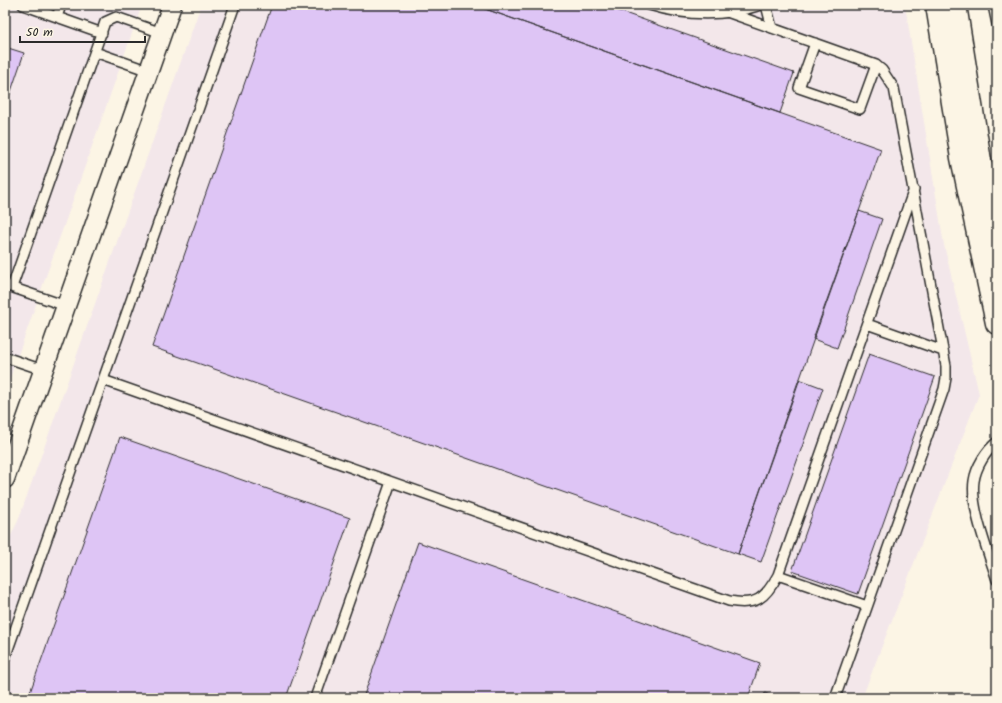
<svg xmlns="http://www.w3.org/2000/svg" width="1002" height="703" viewBox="0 0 1002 703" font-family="Kalam,sans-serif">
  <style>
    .built { fill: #f3e7ea }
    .building { fill: #dec5f5; stroke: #2b2b2b }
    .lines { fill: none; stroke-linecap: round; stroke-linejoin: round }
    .lane-casing { stroke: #2b2b2b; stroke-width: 12 }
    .street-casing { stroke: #2b2b2b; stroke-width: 21 }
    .secondary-casing { stroke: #2b2b2b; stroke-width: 25 }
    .lane { stroke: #fcf5e5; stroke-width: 9 }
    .street { stroke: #fcf5e5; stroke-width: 18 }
    .secondary { stroke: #fcf5e5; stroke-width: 22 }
  </style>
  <rect width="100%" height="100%" fill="#fcf5e5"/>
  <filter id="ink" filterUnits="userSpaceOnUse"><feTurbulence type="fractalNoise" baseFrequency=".025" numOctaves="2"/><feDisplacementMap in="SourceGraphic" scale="8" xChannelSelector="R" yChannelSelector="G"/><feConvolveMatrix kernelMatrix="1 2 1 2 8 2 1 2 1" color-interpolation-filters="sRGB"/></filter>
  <g filter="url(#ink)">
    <!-- built -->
    <path class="built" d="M5,5H142L5,392Z
      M201,5H905L944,245L979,394L862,698H5V547L18,521Z"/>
    <!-- building -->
    <path class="building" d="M272,5H474L881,149L738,554L152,347Z
      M474,5H602L794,73L780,113Z
      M5,47L24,53L5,109Z
      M859,211L882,219L837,348L813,339Z
      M869,354L935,377L858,594L792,571Z
      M799,379L823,388L761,562L738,554Z
      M120,437L350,518L286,698H28Z
      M418,542L760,663L748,698H363Z
      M765,693L778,698H763Z"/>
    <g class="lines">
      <!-- lane casing -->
      <g class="lane-casing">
        <path id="lane" d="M23,5L102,33
          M649,5C685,16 724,17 761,5
          M766,5L772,28
          M993,5L997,24
          M727,12L876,65L882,70L894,88L946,366V378L944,389L835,698
          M57,17L61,5
          M815,43L799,88L860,109L876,65
          M95,52L149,71
          M5,285L66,306
          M12,287L105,22L116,17L162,33
          M867,324L943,351
          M5,357L43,370
          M103,380L729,601C756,606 765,599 778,575L914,189
          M997,442C986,451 976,467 974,481C970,507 989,554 997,580
          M778,575L867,606
          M5,658L235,5
          M315,698L391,482"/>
      </g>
      <!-- street casing -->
      <g class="street-casing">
        <path id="street" d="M5,479L172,5"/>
      </g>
      <!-- secondary casing -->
      <g class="secondary-casing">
        <path id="secondary" d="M937,5L962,158L997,323
          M955,5L979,155L997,245"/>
      </g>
      <!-- lane -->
      <use href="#lane" class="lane"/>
      <!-- street -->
      <use href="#street" class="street"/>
      <!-- secondary -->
      <use href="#secondary" class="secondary"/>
    </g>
  </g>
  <!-- margin -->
  <rect width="1002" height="703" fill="none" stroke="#fcf5e5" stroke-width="20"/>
  <rect x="10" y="10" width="982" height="683" fill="none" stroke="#2b2b2b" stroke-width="1.5" filter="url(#ink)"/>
  <!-- scale -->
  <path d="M20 36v6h125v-6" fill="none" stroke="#2b2b2b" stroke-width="2"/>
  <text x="26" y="36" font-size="12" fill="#2b2b2b" stroke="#fcf5e5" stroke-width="3" paint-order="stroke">50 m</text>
</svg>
